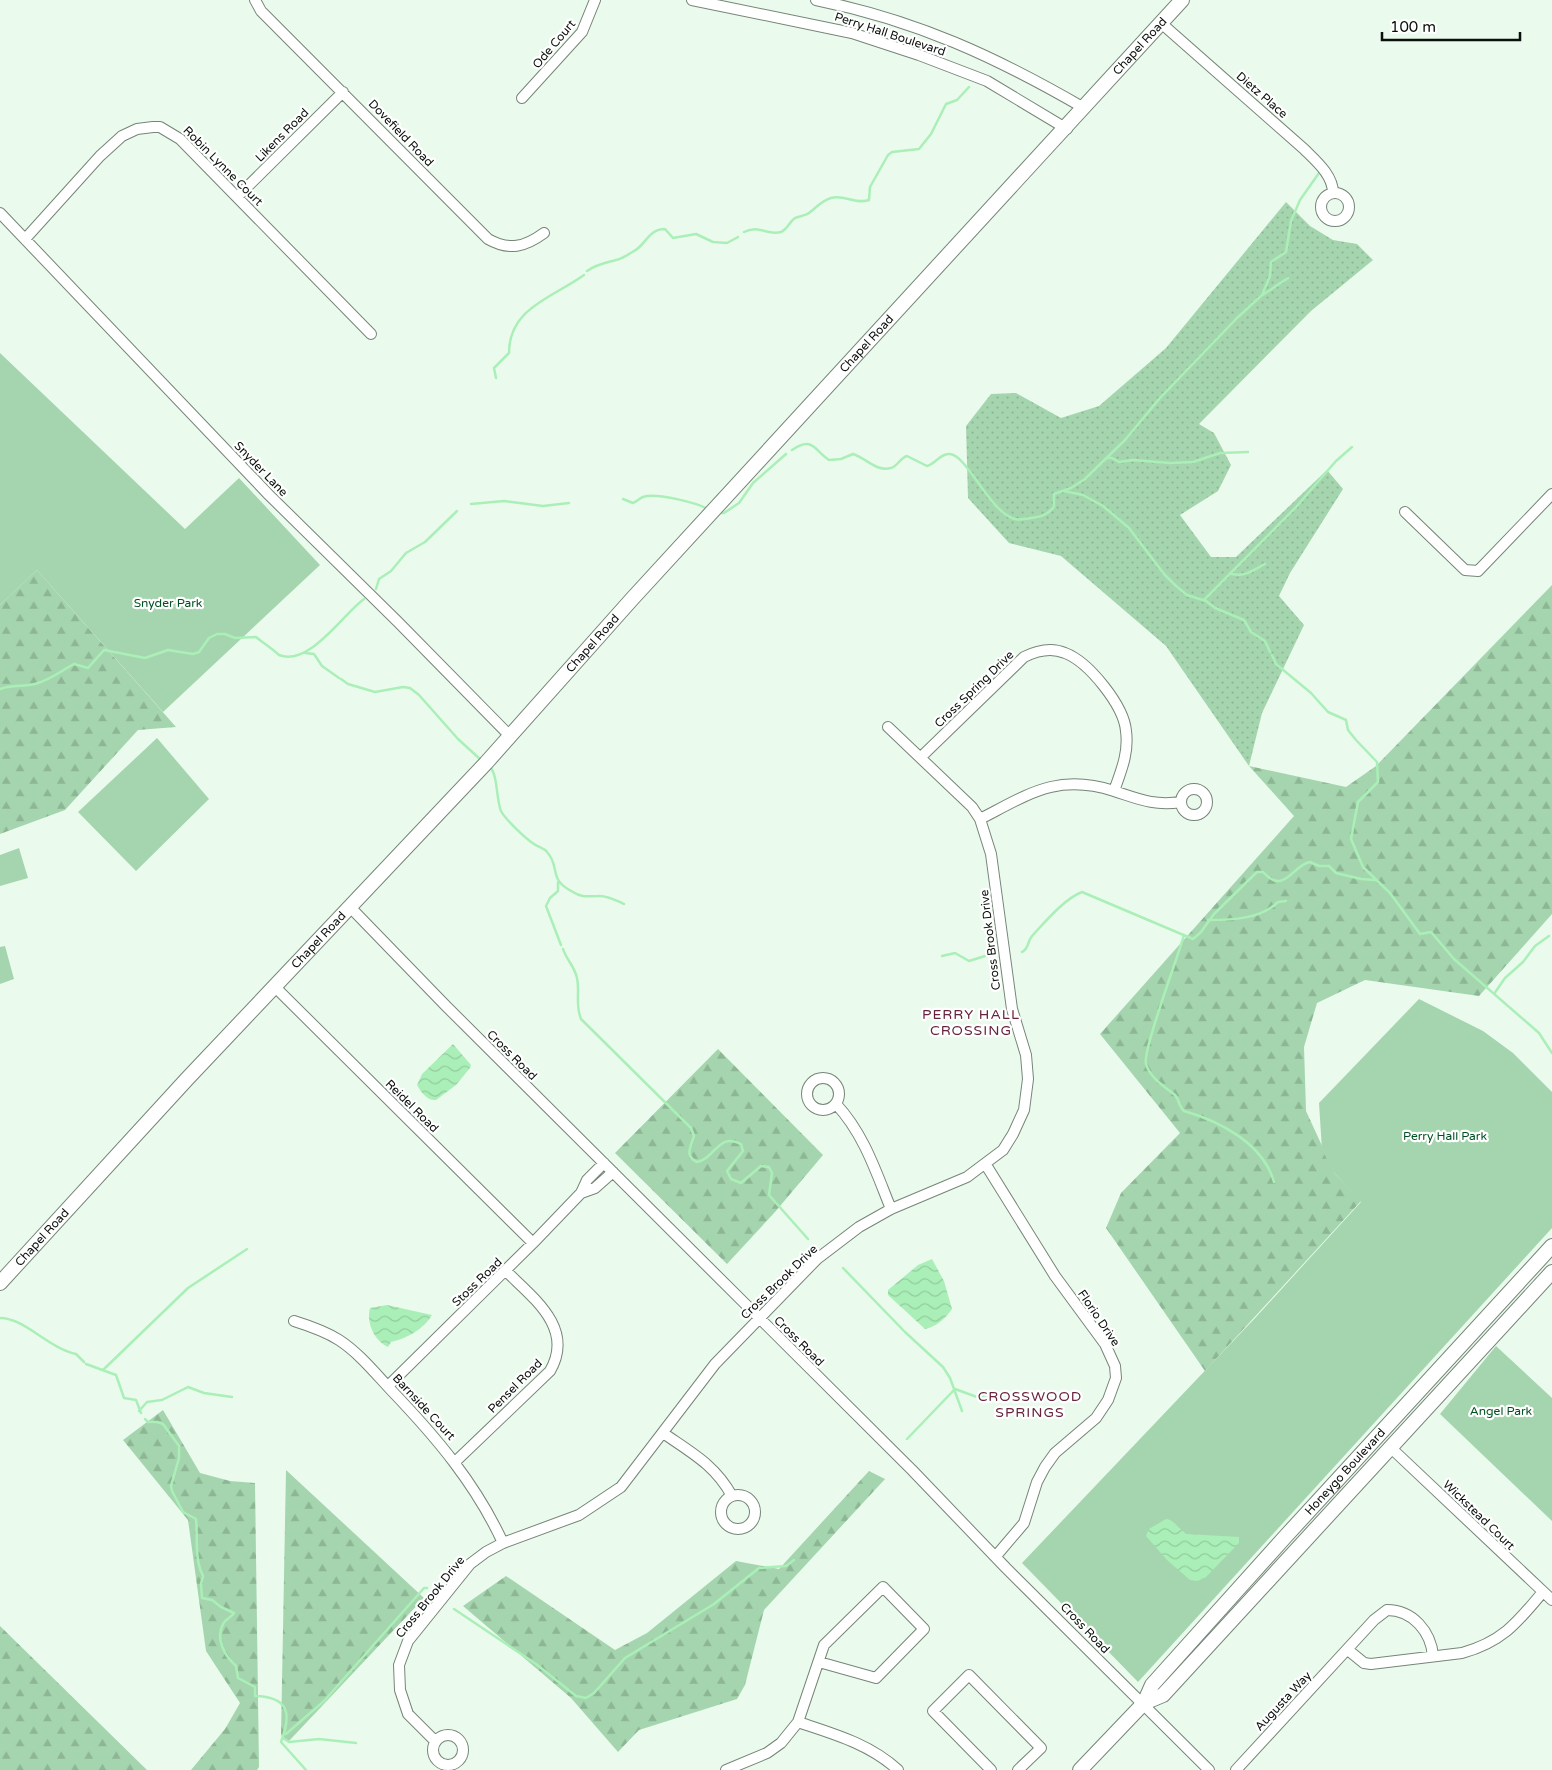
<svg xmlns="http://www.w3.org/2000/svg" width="1552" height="1770" viewBox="0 0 1552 1770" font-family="'Varela Round',sans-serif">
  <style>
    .grass { fill: url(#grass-dots) }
    .forest { fill: url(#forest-firs) }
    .park { fill: #a5d5ae }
    .water { fill: url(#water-waves) }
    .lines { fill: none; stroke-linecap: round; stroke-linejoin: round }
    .stream { stroke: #abefb8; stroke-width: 2.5 }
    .street-casing { stroke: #768578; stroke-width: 12 }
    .secondary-casing { stroke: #768578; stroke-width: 16 }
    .street { stroke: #fff; stroke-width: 10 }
    .secondary { stroke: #fff; stroke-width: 14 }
    .labels { text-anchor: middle; stroke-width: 4.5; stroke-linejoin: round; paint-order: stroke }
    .street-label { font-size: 12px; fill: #090f0a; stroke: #fff }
    .park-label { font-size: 12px; fill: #005121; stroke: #fff }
    .neighbourhood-label { font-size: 14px; letter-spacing: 1px; fill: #67243d; stroke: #fff }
  </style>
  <defs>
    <pattern id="grass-dots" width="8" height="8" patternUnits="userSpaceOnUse" patternTransform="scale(1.25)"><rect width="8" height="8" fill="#a5d5ae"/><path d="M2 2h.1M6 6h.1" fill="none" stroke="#8db694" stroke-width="1.8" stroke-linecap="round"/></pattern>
    <pattern id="forest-firs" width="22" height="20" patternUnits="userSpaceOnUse" patternTransform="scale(1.25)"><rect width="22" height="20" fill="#a5d5ae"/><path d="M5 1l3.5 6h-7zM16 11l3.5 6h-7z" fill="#8db694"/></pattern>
    <pattern id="water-waves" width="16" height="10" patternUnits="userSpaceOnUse" patternTransform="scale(1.25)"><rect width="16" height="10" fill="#abefb8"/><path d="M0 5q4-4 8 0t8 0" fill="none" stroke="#92cc9d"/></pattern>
  </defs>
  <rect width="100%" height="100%" fill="#eafbed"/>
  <!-- grass -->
  <path class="grass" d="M1286,202L1310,226L1333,240L1357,244L1373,260L1311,311L1199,424L1214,433L1231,465L1218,491L1180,515L1211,557H1236L1327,470L1343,489L1290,573L1279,596L1304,625L1262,713L1249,766L1166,646L1061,556L1009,543L968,498L966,426L991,394L1016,393L1061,418L1099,406L1166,348Z"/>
  <!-- forest -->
  <path class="forest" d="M37,570L176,727L138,730L65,810L0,834V605Z
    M1552,585V914L1479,996L1365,980L1317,1003L1304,1047L1306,1111L1335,1174L1361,1201L1205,1371L1106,1228L1121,1193L1180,1133L1100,1034L1294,816L1249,766L1346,787L1376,766Z
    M718,1049L823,1155L775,1212L727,1264L615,1153Z
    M163,1410L200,1473L230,1481L255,1483L259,1767L257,1770H191L225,1729L240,1703L206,1651L188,1520L123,1440Z
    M286,1470L424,1598L288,1742L281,1735Z
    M869,1471L885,1479L764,1610L745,1685L737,1699L639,1730L618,1752L571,1698L463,1606L506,1576L615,1650L647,1633L736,1561L779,1569Z
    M0,1626L147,1770H0Z"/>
  <!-- park -->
  <path class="park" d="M0,353L185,529L239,478L320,565L163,712L37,570L0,605Z
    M157,738L209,799L136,871L78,812Z
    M19,848L28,878L0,886V855Z
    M5,946L14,979L0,984V947Z
    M1419,999L1483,1031L1513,1053L1552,1092V1228L1138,1682L1022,1563L1256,1317L1361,1202L1335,1174L1322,1150L1319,1103Z
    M1496,1346L1552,1398V1521L1440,1414Z"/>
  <!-- water -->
  <path class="water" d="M453,1044L471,1065L470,1068L456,1085L436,1100C427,1101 421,1092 417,1085L422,1074Z
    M932,1259L944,1281L952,1309C946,1318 936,1327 925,1329L888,1295V1290L918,1265Z
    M387,1305L432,1315C424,1329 406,1339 391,1342L388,1347C374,1341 366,1322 370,1308Z
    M1166,1519L1171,1520L1186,1534L1239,1537V1543L1205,1578L1197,1581L1190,1580L1167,1560L1146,1536L1149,1529Z"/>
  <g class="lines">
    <!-- stream -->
    <path class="stream" d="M744,232C760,224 766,236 781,232C788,229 789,222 795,218C799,216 805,216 809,213C817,207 821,201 831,198C844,194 856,205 869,200L870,187L888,155L892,152L919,149L931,134L946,104L957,100L969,87
      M587,271C597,264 605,263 616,260C622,259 629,254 634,251C646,245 648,229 665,229L673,238L696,234L713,242L727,243L738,237
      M1262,295L1270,276L1271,262L1286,252L1291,221L1300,200L1319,173
      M496,378L494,368L509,353C509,308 552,298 584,275
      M792,450C813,436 814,450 829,460L841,459L853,454C866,458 876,472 891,468C898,466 900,458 907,456L927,466C935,464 941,453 950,454C967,455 990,513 1015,519C1020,520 1026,519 1031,518C1041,517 1047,515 1054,507V494L1071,488L1085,479L1125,440L1160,398L1237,318L1261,296L1288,278
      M1106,458H1112L1119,462L1133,460L1170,463L1193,462L1220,453L1248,452
      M1064,491L1083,495L1103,506L1129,528L1164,574L1176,586L1187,595L1206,601L1215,608L1244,620L1251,632L1265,641L1270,652
      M623,499L633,503C637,501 640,498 643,497C655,492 697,503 708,509
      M471,504L504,501L543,506L569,503
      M718,513H724L739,503L753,483L786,454
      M1232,574C1246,577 1253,570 1265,564
      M376,589L379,579L391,571L406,553L425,542L457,511
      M1204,600L1296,507L1336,461L1352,447
      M305,653L314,654L322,666L339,678
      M1272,655L1276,664L1311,693L1328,712L1346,720L1348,730L1356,740L1377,762L1378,782L1358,802L1351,839L1363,867L1390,893L1420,934L1431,932L1454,959L1539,1033L1552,1053
      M341,679L348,684L375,692L403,687L410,688L419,695L458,739L481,760
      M0,689C12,684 23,687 35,684C50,680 61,671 74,664L88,668L104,650L145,658L168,650L193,654L199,652L209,638L217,634H225L235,638L256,637C263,643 272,648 279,655C309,667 343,614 364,599
      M490,767C498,775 496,799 501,811C505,819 526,839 534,844C538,847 544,848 547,852C561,867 547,879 573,892C582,898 588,896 598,896C607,895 617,901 624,904
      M558,882V891L550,898L546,906L561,945
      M1208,920C1232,920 1261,919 1278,902L1286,901
      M1184,935C1178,957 1142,1052 1146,1064C1150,1078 1165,1087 1175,1095C1179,1099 1179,1107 1184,1111C1219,1121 1263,1143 1274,1182
      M563,949C566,959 575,967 577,978C580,992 575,1005 581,1019L691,1128L694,1136C691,1146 684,1156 697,1162C715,1159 718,1132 741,1144L743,1151L727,1171L731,1179L741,1183L761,1166L769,1167L772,1173L769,1195L808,1239
      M1022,952C1029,949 1027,942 1032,936C1045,922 1064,899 1082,892L1193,939L1201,932L1214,914L1257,872H1263C1285,896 1292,865 1310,862L1319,866H1329L1336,873L1361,879L1375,880
      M942,956L955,953L969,961L985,956
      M1494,994L1505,978L1523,962L1535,946L1549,936
      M843,1268L905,1332L943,1367L950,1378L962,1411
      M0,1318C25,1318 48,1348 76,1354L84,1362
      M86,1364L116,1375L124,1398L136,1400L141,1413
      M103,1370L188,1288L247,1249
      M955,1389L977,1397L996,1393
      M139,1411L147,1402L162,1400L188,1387L204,1393L232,1397
      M145,1419L148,1422H157L163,1424L179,1446V1458L171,1486L172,1491L183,1512L196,1519C198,1539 194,1558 203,1576L201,1584L202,1598L212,1600L221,1607L234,1613C231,1618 225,1619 223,1624C215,1640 225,1656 236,1666L238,1678L255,1687V1696C289,1697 292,1713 281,1742L306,1770
      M907,1439L955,1389
      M454,1609L536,1664L576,1696L586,1698L594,1693L625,1658L714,1604L759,1568L786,1566L794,1560
      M286,1734L324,1701L424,1588H427
      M283,1738L289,1742L319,1739L356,1743"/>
    <!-- street casing -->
    <g class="street-casing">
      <path id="street" d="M255,0L261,11L488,239C509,251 525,247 544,233
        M692,0L852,33L919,55L987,81L1067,129
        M816,0C916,20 996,57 1084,108
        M1161,23L1304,149C1316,161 1333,175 1333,193
        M522,98L582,32L595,0
        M1321 207a14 14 0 1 1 28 0a14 14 0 1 1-28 0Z
        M238,196L343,92
        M0,213L269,495L398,622L510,736
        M26,238L100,156L122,136L137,129L153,127H160L180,139L371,334
        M1405,512L1465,570L1478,571L1552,494
        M921,757L1024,657C1036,651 1051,647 1065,653C1089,662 1124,706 1126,731C1129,753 1121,771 1114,791
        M1181 802a13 13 0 1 1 26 0a13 13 0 1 1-26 0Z
        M980,819C1029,794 1057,773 1114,791C1139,799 1153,806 1181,802
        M350,907L446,1006L912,1470L1006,1568L1209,1770
        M274,986L533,1243
        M807 1094a16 16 0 1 1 32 0a16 16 0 1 1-32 0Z
        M836,1104C864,1134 876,1172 891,1209
        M986,1165L1055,1276L1105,1344L1115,1366L1116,1378L1108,1400L1096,1418L1055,1453L1045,1467L1037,1482L1024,1523L996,1556
        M581,1193L595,1188L613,1172
        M294,1321C310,1326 325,1331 339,1340C359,1353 375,1373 391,1390C436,1437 476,1484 503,1543
        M388,1386L533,1243L581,1193L587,1180L604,1163
        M663,1433C692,1453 715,1465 732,1496
        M1390,1447L1552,1600
        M455,1462L550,1371C575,1328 533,1298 506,1271
        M721 1512a17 17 0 1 1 34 0a17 17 0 1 1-34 0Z
        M1348,1650L1364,1663L1371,1664L1462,1653C1502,1642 1517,1623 1542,1593
        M798,1722C834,1734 870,1744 898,1770
        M433 1750a15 15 0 1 1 30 0a15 15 0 1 1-30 0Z
        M435,1741L408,1714L400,1690L399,1665L408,1641L470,1564L486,1552L503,1543L579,1515L621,1487L715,1364L817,1259L859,1227L891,1209L967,1177L1003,1150L1013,1134L1024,1110L1028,1079L1026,1055L1012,1009L991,854L980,819L972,807L888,727
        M726,1770L767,1753L781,1743L798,1722L824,1645L883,1587L924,1629L876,1678L819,1662
        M991,1770L933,1711L969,1675L1041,1748L1018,1770
        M1236,1770L1374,1620L1387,1610C1413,1610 1431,1632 1433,1656"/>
    </g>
    <!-- secondary casing -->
    <g class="secondary-casing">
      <g id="secondary">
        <path id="s1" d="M0,1283L187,1079L486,763L632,599L1182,0"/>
        <path d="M1144,1703L1163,1695L1552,1272"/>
        <path id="s2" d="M1080,1770L1144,1703L1152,1685L1285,1537L1552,1246"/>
      </g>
    </g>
    <!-- street -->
    <use href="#street" class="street"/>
    <!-- secondary -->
    <use href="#secondary" class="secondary"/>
  </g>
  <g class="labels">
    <!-- street labels -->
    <g class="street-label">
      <text transform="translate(890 34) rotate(18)" y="4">Perry Hall Boulevard</text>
      <text transform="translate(554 44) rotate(-50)" y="4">Ode Court</text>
      <text dy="4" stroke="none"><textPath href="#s1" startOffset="1682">Chapel Road</textPath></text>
      <text transform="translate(1262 95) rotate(41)" y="4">Dietz Place</text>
      <text transform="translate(401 133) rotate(46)" y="4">Dovefield Road</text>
      <text transform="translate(282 135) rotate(-45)" y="4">Likens Road</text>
      <text transform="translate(223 166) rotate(45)" y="4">Robin Lynne Court</text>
      <text dy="4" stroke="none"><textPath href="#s1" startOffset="1278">Chapel Road</textPath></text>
      <text transform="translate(261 469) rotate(46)" y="4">Snyder Lane</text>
      <text dy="4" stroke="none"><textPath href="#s1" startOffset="872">Chapel Road</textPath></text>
      <text transform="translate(974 689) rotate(-44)" y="4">Cross Spring Drive</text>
      <text dy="4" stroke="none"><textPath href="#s1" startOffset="468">Chapel Road</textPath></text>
      <text transform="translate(990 940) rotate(-97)" y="4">Cross Brook Drive</text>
      <text transform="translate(512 1055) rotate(45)" y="4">Cross Road</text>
      <text transform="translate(412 1106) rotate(45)" y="4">Reidel Road</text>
      <text dy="4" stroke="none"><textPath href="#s1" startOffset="62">Chapel Road</textPath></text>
      <text transform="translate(477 1282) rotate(-44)" y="4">Stoss Road</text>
      <text transform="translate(779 1282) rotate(-44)" y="4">Cross Brook Drive</text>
      <text transform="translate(1099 1318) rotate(56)" y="4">Florio Drive</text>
      <text transform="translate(799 1341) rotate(45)" y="4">Cross Road</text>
      <text transform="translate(515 1386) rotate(-45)" y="4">Pensel Road</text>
      <text transform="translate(424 1407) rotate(47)" y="4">Barnside Court</text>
      <text dy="4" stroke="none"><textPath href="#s2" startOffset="400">Honeygo Boulevard</textPath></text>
      <text transform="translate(1479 1515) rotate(44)" y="4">Wickstead Court</text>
      <text transform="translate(430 1597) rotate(-51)" y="4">Cross Brook Drive</text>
      <text transform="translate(1085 1628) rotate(46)" y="4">Cross Road</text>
      <text transform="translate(1283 1701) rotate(-47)" y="4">Augusta Way</text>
    </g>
    <!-- park labels -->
    <g class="park-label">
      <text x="168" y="607">Snyder Park</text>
      <text x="1445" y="1140">Perry Hall Park</text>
      <text x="1501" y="1415">Angel Park</text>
    </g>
    <!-- neighbourhood labels -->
    <g class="neighbourhood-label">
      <text x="971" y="1019">PERRY HALL<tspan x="971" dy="16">CROSSING</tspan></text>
      <text x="1030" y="1401">CROSSWOOD<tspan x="1030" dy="16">SPRINGS</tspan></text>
    </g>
  </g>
  <!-- scale -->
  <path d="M1382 32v8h138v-8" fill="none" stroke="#090f0a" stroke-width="2.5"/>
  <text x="1390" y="32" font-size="15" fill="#090f0a" stroke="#ffffff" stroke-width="4" paint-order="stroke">100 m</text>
</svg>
